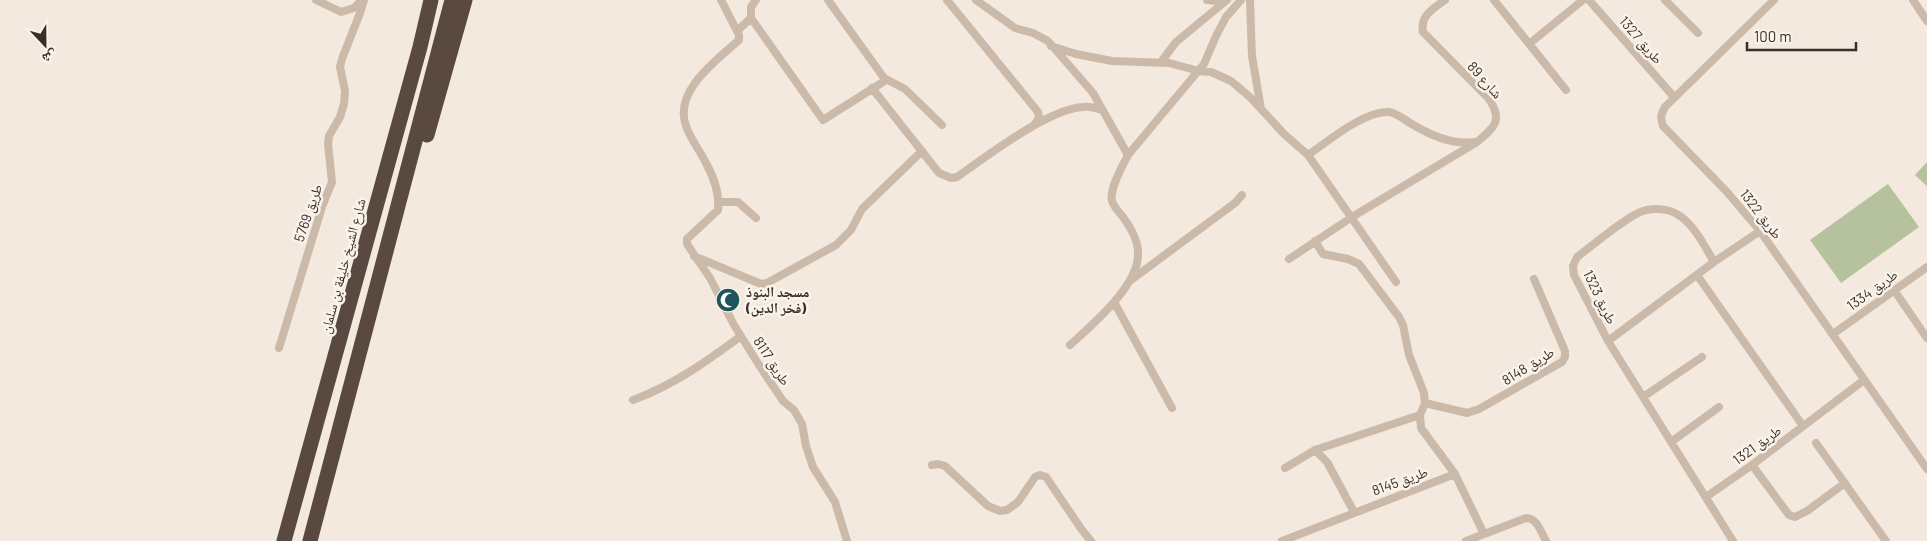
<svg xmlns="http://www.w3.org/2000/svg" width="1927" height="541" viewBox="0 0 1927 541" font-family="Barlow,'Noto Naskh Arabic',sans-serif">
  <style>
    .green { fill: #b5c29d }
    .lines { fill: none; stroke-linecap: round; stroke-linejoin: round }
    .street { stroke: #cbbaa9; stroke-width: 8 }
    .highway { stroke: #5a4940; stroke-width: 15 }
    .labels { text-anchor: middle; stroke-width: 5; stroke-linejoin: round; paint-order: stroke }
    .street-label { font-size: 14px; fill: #392e29; stroke: #faf3ea }
    .poi-label { font-size: 14px; font-weight: bold; fill: #392e29; stroke: #faf3ea; text-anchor: start }
  </style>
  <rect width="100%" height="100%" fill="#f3e9de"/>
  <!-- green -->
  <path class="green" d="M1927,162V186L1915,175Z
    M1888,184L1919,227L1841,283L1810,240Z"/>
  <g class="lines">
    <!-- street -->
    <path class="street" d="M316,0L341,12L354,8L362,0
      M721,0L739,35V40C717,60 673,91 686,126C690,138 700,151 706,163C714,178 720,193 718,210L687,239V244L710,278L734,325L759,365L783,401L794,410L802,424L806,446L813,467L835,502L847,541
      M756,0L751,7V18L823,120L883,82L884,78
      M828,0L884,78L905,89L942,125
      M947,0L1038,112L1039,118L1034,125
      M976,0L1015,28L1033,33L1048,41L1093,93L1128,155
      M1207,0L1217,1L1225,0
      M1250,0L1252,56L1261,109
      M1494,0L1566,90
      M1589,0L1674,97
      M1665,0L1698,33
      M1774,0L1665,107C1661,114 1660,118 1663,126L1727,192L1760,231L1927,469
      M1913,0L1927,21
      M737,31L751,18
      M1529,44L1583,0
      M1051,46L1076,54L1112,61L1169,63L1199,71L1211,72L1231,81L1251,98L1284,134L1308,155L1396,282
      M1161,62L1176,42L1227,0
      M872,88L939,173L951,178L957,177C987,156 1048,109 1083,107C1090,106 1096,108 1102,110
      M1308,155C1327,142 1365,110 1389,112C1396,113 1404,119 1410,123C1430,135 1451,145 1475,142
      M718,202H738L756,218
      M1315,241L1323,254L1348,259L1359,264L1399,317L1403,325L1409,355L1424,393L1425,403L1420,415L1421,428L1455,474L1484,534
      M694,256L761,284L767,283L836,245L851,230L862,209L922,151
      M1289,259L1352,217L1477,142C1495,127 1503,120 1489,99L1423,32C1420,15 1433,9 1445,0
      M1714,262C1705,247 1695,226 1680,216C1670,209 1655,207 1643,211C1627,216 1592,246 1577,257L1573,266L1574,275L1608,341L1733,541
      M1697,275L1803,426
      M1131,280L1235,203L1242,195
      M1894,290L1927,338
      M1114,302L1172,408
      M1833,334L1927,267
      M1608,341L1714,262L1760,231
      M1070,345C1092,325 1138,286 1138,255C1139,241 1131,228 1123,217C1119,212 1114,207 1112,201C1109,189 1123,165 1128,155L1204,64L1216,36L1226,17L1241,0
      M279,348L322,207L332,182L328,144L329,136L340,117L344,104L345,91L340,67L342,59L360,13L364,0
      M1643,397L1702,357
      M633,400C674,385 707,361 741,336
      M1425,403L1467,413L1479,409L1562,362L1565,357V351L1534,279
      M1671,442L1719,407
      M1816,443L1886,541
      M1315,450L1327,462L1354,512
      M932,465L938,464L945,466L988,506L1000,511L1007,510L1018,502L1035,477L1040,475L1046,477L1082,530L1091,541
      M1752,465L1789,515L1795,517L1807,511L1845,483
      M1285,468L1315,450L1420,415
      M1706,497L1752,465L1864,380
      M1282,541L1455,474
      M1466,541L1526,518C1537,518 1541,532 1546,541"/>
    <!-- highway -->
    <path class="highway" d="M427,135L465,0
      M284,541L420,47L431,0
      M310,541L452,0"/>
  </g>
  <!-- icons -->
  <defs>
    <g id="mosque-disc" transform="scale(1.25)"><circle r="9.5" fill="#1e555b" stroke="#faf3ea"/><path d="M3.5-4.9A6 6 0 1 0 3.5 4.9A5 5 0 1 1 3.5-4.9Z" fill="#fff"/></g>
  </defs>
  <g fill-rule="evenodd">
    <use href="#mosque-disc" x="728" y="300"/>
  </g>
  <g class="labels">
    <!-- street labels -->
    <g class="street-label">
      <text transform="translate(1641 40) rotate(49)" y="5">طريق 1327</text>
      <text transform="translate(1485 80) rotate(48)" y="5">شارع 89</text>
      <text transform="translate(308 213) rotate(-71)" y="5">طريق 5769</text>
      <text transform="translate(1761 214) rotate(52)" y="5">طريق 1322</text>
      <text transform="translate(343 266) rotate(-75)" y="5">شارع الشيخ خليفة بن سلمان</text>
      <text transform="translate(1872 290) rotate(-36)" y="5">طريق 1334</text>
      <text transform="translate(1600 297) rotate(64)" y="5">طريق 1323</text>
      <text transform="translate(772 361) rotate(57)" y="5">طريق 8117</text>
      <text transform="translate(1528 366) rotate(-32)" y="5">طريق 8148</text>
      <text transform="translate(1757 445) rotate(-36)" y="5">طريق 1321</text>
      <text transform="translate(1400 481) rotate(-20)" y="5">طريق 8145</text>
    </g>
    <!-- poi labels -->
    <g class="poi-label">
      <text x="746" y="297">مسجد البنوذ<tspan x="746" dy="16">(فخر الدين)</tspan></text>
    </g>
  </g>
  <!-- north arrow -->
  <g transform="translate(45 45) rotate(158)" stroke="#faf3ea" stroke-width="4" paint-order="stroke">
  <path d="M0-4L9 19L0 12L-9 19Z" fill="#392e29"/>
  <text y="-8" font-size="14" font-weight="bold" text-anchor="middle" fill="#392e29">ش</text>
  </g>
  <!-- scale -->
  <path d="M1747 42v8h109v-8" fill="none" stroke="#392e29" stroke-width="2.5"/>
  <text x="1754" y="42" font-size="15" fill="#392e29" stroke="#faf3ea" stroke-width="4" paint-order="stroke">100 m</text>
</svg>
